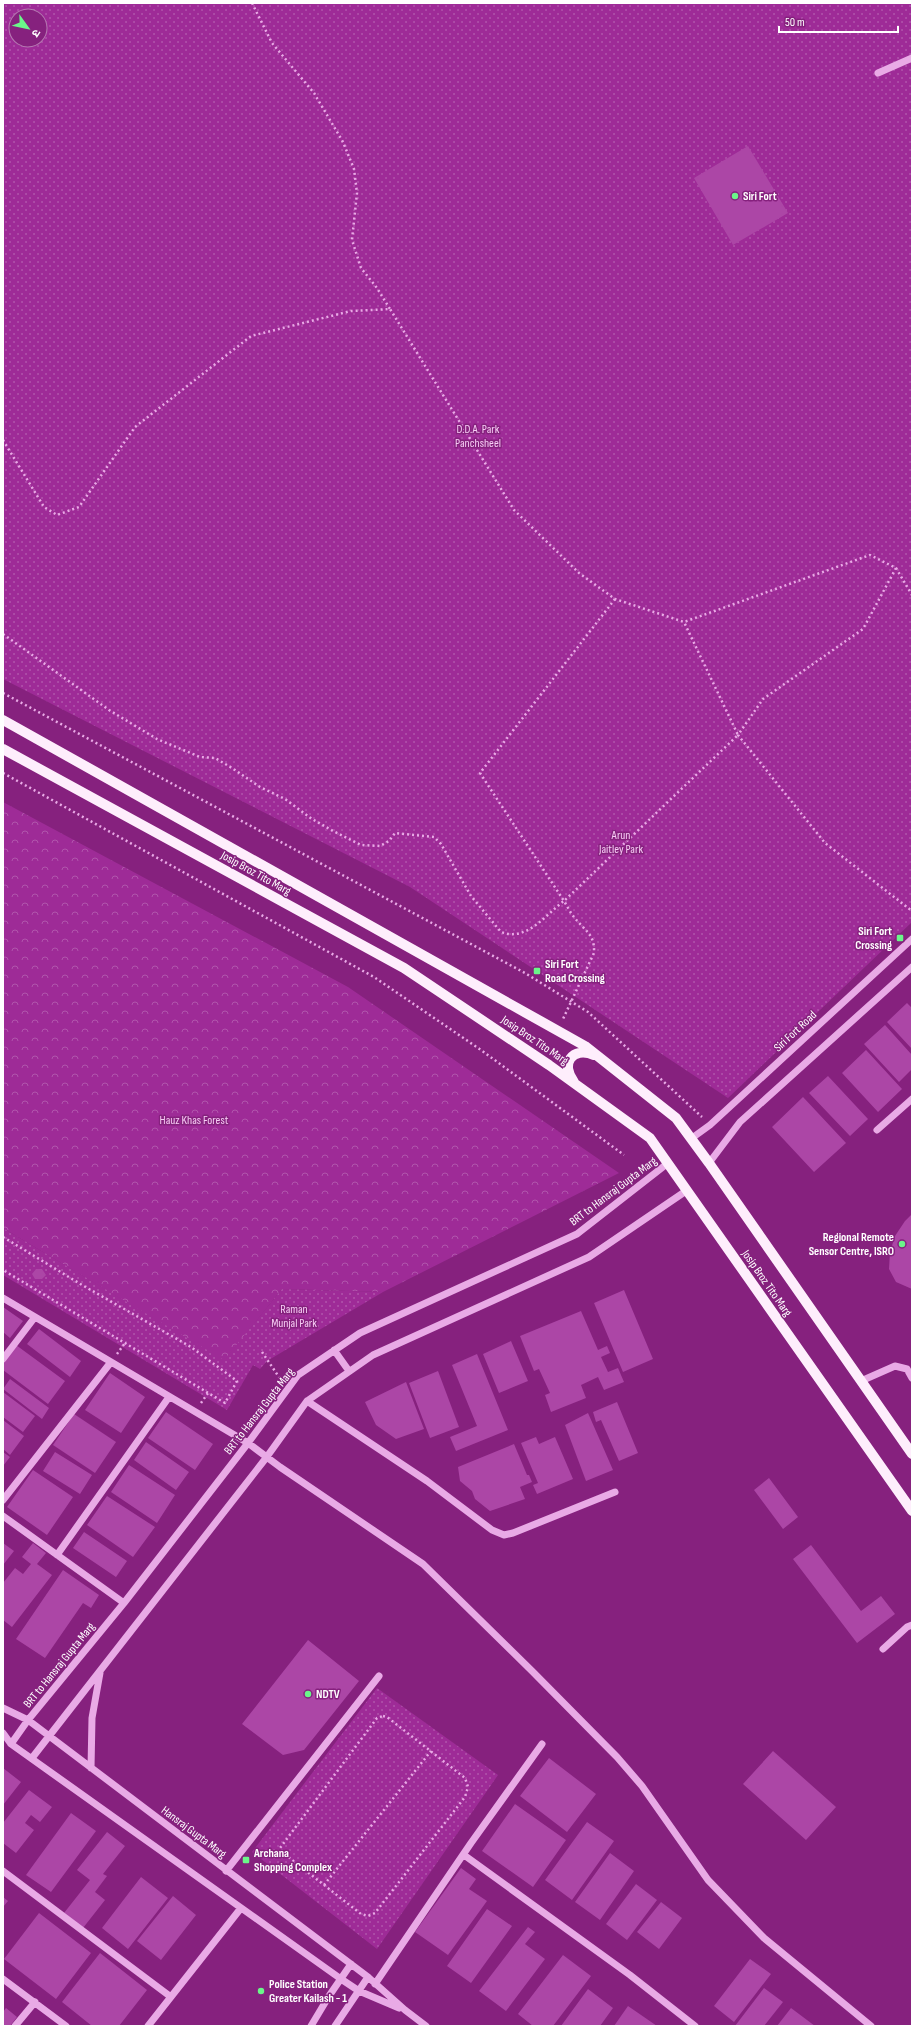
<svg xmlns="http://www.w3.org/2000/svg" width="915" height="2029" viewBox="0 0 915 2029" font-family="'Sofia Sans Condensed','Noto Sans Devanagari',sans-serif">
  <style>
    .forest { fill: url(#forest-crowns) }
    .park { fill: url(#park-dots); fill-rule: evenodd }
    .building { fill: #ac46a6 }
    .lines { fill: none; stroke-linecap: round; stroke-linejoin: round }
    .path { stroke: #e9aae6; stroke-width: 2.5; stroke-dasharray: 2 3; stroke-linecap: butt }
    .minor { stroke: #e9aae6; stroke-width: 7 }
    .major { stroke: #feeefc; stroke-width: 10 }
    .poi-dot { fill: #6bf68a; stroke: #86217e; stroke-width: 1.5 }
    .labels { text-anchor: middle; stroke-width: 3; stroke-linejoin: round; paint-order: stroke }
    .poi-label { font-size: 12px; font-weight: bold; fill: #fff; stroke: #86217e; text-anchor: start }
    .park-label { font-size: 12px; fill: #f7cef5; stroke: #86217e }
    .street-label { font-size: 12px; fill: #fff; stroke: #86217e }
  </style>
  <defs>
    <pattern id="forest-crowns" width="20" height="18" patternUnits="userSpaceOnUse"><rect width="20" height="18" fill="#9e2b97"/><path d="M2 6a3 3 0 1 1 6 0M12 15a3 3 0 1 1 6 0" fill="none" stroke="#b155ac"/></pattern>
    <pattern id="park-dots" width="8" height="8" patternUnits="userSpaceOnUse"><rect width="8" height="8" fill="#9e2b97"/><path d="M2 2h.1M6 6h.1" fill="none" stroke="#b155ac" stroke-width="1.8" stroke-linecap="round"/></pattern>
  </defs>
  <rect width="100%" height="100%" fill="#86217e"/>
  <!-- forest -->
  <path class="forest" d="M3,802L348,987L619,1173L383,1292L282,1289L224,1361L3,1228Z"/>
  <!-- park -->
  <path class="park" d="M3,3H912V922L728,1098L410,887L3,679ZM16,16H40V40H16Z
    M3,1228L224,1360L282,1289L383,1292L267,1361L260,1369L253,1365L227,1410L3,1275Z
    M377,1688L498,1775L377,1949L252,1852Z"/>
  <!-- building -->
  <path class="building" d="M748,146L788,213L733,245L694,178Z
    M907,1003L912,1008V1049L887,1022Z
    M885,1025L912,1055V1069L899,1082L864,1044Z
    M866,1050L902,1089L878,1112L842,1073Z
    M828,1076L868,1119L850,1136L809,1093Z
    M803,1097L846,1143L814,1172L772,1127Z
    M912,1214V1289L896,1282L889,1269L890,1252L895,1236L905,1221Z
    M36,1269H42L46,1275L42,1279H35L32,1274Z
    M624,1290L653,1359L623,1372L594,1303Z
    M3,1307L23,1321L10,1338L3,1332Z
    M581,1311L598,1350L607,1346L610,1353L601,1357L608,1372L618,1368L624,1382L604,1390L598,1377L581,1385L586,1398L551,1412L545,1395L550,1393L539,1369L534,1371L520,1336Z
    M39,1329L81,1361L70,1377L27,1344Z
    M511,1341L528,1381L499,1393L483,1354Z
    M16,1345L65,1381L48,1404L3,1370V1363Z
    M477,1354L508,1430L456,1451L450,1437L477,1426L452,1365Z
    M438,1371L459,1427L430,1438L409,1383Z
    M110,1373L145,1397L121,1433L85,1410Z
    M10,1379L49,1408L42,1419L3,1389Z
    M406,1382L424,1429L396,1439L376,1425L365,1402Z
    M3,1392L35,1416L23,1432L3,1417Z
    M617,1402L638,1453L619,1461L601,1420L596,1422L593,1412Z
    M166,1412L213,1444L195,1470L148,1438Z
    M588,1413L613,1470L586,1481L565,1425Z
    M74,1414L116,1442L95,1473L53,1445Z
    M3,1420L24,1436L10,1455L3,1449Z
    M536,1437L539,1444L555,1437L573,1479L537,1494L533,1485L538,1483L521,1443Z
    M146,1442L189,1472L176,1490L134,1460Z
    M514,1444L527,1475H529L532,1482L520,1487L525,1499L490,1511L475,1499L472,1491L460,1481L458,1467Z
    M3,1452L10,1457L3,1466Z
    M55,1452L92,1475L80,1494L43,1471Z
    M129,1465L175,1495L157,1523L111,1492Z
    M33,1470L73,1497L47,1535L7,1507Z
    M769,1478L798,1517L783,1529L754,1490Z
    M107,1496L155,1527L133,1557L87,1525Z
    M84,1532L127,1561L116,1577L73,1548Z
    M3,1543L14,1551L3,1565Z
    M33,1543L46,1553L37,1564L52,1575L12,1627L3,1620V1583L15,1568L23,1574L31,1564L22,1557Z
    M811,1545L861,1611L881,1596L895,1614L857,1643L793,1559Z
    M63,1570L99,1595L91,1608L83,1603L45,1658L16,1639Z
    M308,1640L359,1681L304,1750L283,1755L242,1724Z
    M773,1751L836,1807L806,1840L743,1784Z
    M549,1758L596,1794L567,1832L520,1796Z
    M3,1768L21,1782L3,1805Z
    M29,1790L52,1807L40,1822L31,1815L25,1823L34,1830L16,1853L3,1843V1823Z
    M515,1804L566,1840L533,1887L482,1851Z
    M71,1813L96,1831L51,1892L26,1875Z
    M587,1822L614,1841L572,1900L545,1880Z
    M107,1832L125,1846L103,1874L107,1876L95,1892L105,1900L83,1928L64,1913L90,1880L77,1870Z
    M610,1853L634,1871L600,1920L575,1902Z
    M461,1868L476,1879L469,1889L487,1901L448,1955L415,1932Z
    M141,1877L168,1898L128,1949L102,1928Z
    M636,1884L657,1900L627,1940L606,1924Z
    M173,1896L196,1915L161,1960L137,1941Z
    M3,1897L8,1901L3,1907Z
    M661,1902L682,1918L659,1949L637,1932Z
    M487,1909L512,1926L471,1983L447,1966Z
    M39,1913L91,1953L56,1999L4,1959Z
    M528,1927L535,1932L525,1944L545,1959L506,2011L479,1991Z
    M100,1953L147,1990L119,2026H92L62,2002Z
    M563,1955L591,1976L553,2026H533L518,2014Z
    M750,1959L771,1974L734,2022L714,2006Z
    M764,1988L783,2002L764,2026H735Z
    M588,1989L613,2008L600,2026H561Z
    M628,2006L657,2026H614Z
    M6,2008L17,2017L10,2026H3V2012Z
    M791,2008L815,2026H777Z"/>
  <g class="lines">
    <!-- path -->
    <path class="path" d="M252,3L272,43L314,93L343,142L354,169L357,193L352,240L361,268L377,288L390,309
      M3,440L44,507L57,515L79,507L135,427L251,336L351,311L390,309L514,510L579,573L615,599L684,622L870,555L896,568L912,595
      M896,568L863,629L763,699L738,735L825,843L912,911
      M615,599L480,773L564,901L738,735L684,622
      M3,634L109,710L157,739L200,757L215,758L232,768L260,787L285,799L312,819L333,831L361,845L380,846L389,841L395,833L434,837L441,844L471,896L501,932C527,942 545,915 564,901C567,906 570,912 574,917C585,931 595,934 594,953L563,1019
      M3,693L525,973L588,1012L702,1117
      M3,773L374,977L481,1050L624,1155
      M3,1237L82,1285L191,1347L237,1381L225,1403L3,1270
      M262,1352L281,1380
      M117,1354L125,1343
      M201,1403L208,1393
      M383,1716L387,1717L465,1778L468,1787L465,1797L375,1913L368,1916L361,1914L282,1852L280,1848L377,1718Z
      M324,1885L431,1751"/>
    <!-- minor -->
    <path class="minor" d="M878,73L912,58
      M877,1130L912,1099
      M692,1138L710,1125L912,939
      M709,1163L740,1122L912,967
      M3,1298L248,1443L280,1467L423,1564L532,1671L617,1757L642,1786L708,1880L764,1938L871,2026
      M334,1350L349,1371
      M3,1359L35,1317
      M861,1381L895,1366L907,1369L912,1378
      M307,1401L427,1481L492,1530L504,1535L513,1533L615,1492
      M3,1500L111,1362
      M3,1516L124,1603
      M57,1555L169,1397
      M883,1649L907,1627L912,1625
      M3,1708L28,1720L368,1977L405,2010L426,2026
      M3,1733L11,1744L341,1979L359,1991L399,2008
      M11,1744L28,1720L124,1603L248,1443L298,1375L360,1333L577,1234L668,1163
      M32,1758L266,1458L307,1401L373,1355L589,1257L686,1191
      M91,1768L92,1718L100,1673
      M464,1855L630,1975L695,2026
      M3,1871L171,1997
      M226,1871L379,1676
      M3,1979L66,2026
      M375,1984L471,1843L542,1744
      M15,2026L35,2002
      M148,2026L241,1908
      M311,2026L329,1996L351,1964
      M335,2026L368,1977"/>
    <!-- major -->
    <path class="major" d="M3,720L585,1046L676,1118L709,1163L912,1454
      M3,749L404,968L549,1065L650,1138L912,1511
      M574,1082C560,1064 572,1046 594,1055"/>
  </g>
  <!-- markers -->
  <g class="poi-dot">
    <circle cx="735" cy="196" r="4"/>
    <rect x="896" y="934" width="8" height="8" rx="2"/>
    <rect x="533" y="967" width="8" height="8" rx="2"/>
    <circle cx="902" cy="1244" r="4"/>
    <circle cx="308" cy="1694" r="4"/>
    <rect x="242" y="1856" width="8" height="8" rx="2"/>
    <circle cx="261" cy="1991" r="4"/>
  </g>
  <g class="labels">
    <!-- poi labels -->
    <g class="poi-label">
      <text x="743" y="200">Siri Fort</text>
      <text x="892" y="935" text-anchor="end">Siri Fort<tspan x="892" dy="14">Crossing</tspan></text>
      <text x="545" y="968">Siri Fort<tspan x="545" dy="14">Road Crossing</tspan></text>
      <text x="894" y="1241" text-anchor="end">Regional Remote<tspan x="894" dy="14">Sensor Centre, ISRO</tspan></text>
      <text x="316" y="1698">NDTV</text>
      <text x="254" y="1857">Archana<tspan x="254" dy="14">Shopping Complex</tspan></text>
      <text x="269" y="1988">Police Station<tspan x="269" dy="14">Greater Kailash - 1</tspan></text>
    </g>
    <!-- park labels -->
    <g class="park-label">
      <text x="478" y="433">D.D.A. Park<tspan x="478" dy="14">Panchsheel</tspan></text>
      <text x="621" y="839">Arun<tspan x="621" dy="14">Jaitley Park</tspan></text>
      <text x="194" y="1124">Hauz Khas Forest</text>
      <text x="294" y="1313">Raman<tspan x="294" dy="14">Munjal Park</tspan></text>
    </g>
    <!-- street labels -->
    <g class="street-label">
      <text transform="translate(256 873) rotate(29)" y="4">Josip Broz Tito Marg</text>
      <text transform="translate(795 1031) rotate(-43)" y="4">Siri Fort Road</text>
      <text transform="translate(535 1040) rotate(34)" y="4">Josip Broz Tito Marg</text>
      <text transform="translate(613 1191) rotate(-37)" y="4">BRT to Hansraj Gupta Marg</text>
      <text transform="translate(767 1283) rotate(55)" y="4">Josip Broz Tito Marg</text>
      <text transform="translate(259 1411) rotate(-52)" y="4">BRT to Hansraj Gupta Marg</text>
      <text transform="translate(59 1665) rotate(-51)" y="4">BRT to Hansraj Gupta Marg</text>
      <text transform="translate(194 1832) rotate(37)" y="4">Hansraj Gupta Marg</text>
    </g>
  </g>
  <!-- border -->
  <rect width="915" height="2029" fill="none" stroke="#ffffff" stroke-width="8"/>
  <!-- north arrow -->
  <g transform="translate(28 28) rotate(123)"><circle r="19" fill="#86217e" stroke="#b67ab2"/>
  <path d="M0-3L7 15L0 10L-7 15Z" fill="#6bf68a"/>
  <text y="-6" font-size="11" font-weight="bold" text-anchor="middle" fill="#ffffff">उ</text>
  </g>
  <!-- scale -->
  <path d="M779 26v6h119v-6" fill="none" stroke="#ffffff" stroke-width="2"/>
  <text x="785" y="26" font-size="12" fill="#ffffff" stroke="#86217e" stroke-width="3" paint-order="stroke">50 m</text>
</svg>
